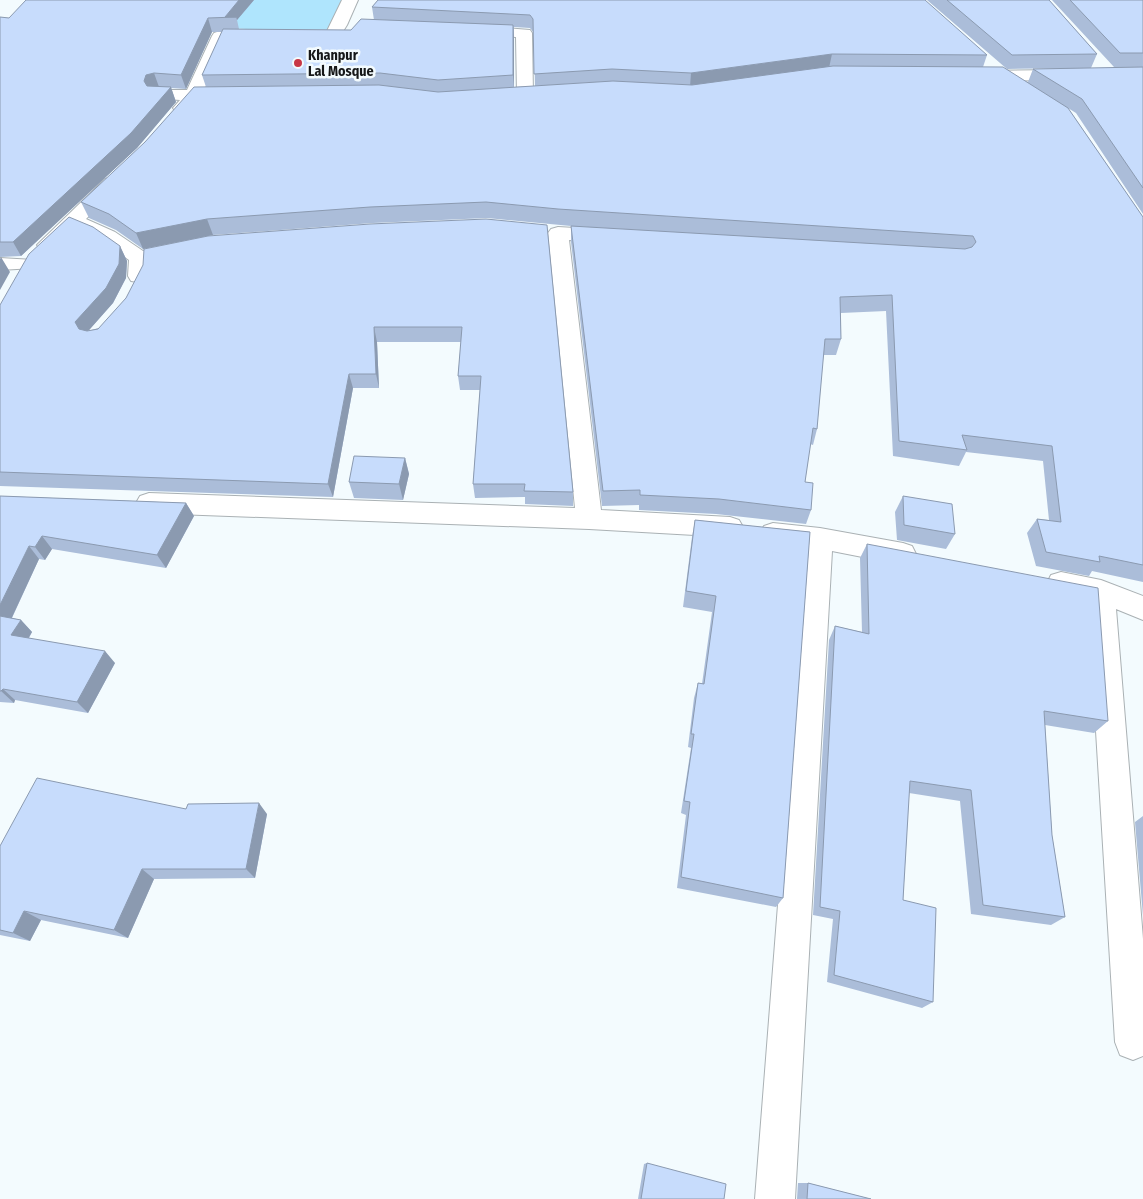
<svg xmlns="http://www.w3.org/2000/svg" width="1143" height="1199" viewBox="0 0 1143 1199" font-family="'Fira Sans Condensed',sans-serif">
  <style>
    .green { fill: #afe5fd }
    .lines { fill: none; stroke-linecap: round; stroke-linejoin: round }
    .minor-casing { stroke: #aab1b4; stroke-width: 2 }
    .minor { fill: #fff; fill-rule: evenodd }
    .wall { fill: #abbdd9; fill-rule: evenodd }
    .shaded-wall { fill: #8b9ab0 }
    .building { fill: #c7dcfc; stroke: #8b9ab0 }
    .poi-dot { fill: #c83847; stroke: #f3fbfe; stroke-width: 2 }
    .labels { text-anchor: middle; stroke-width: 5; stroke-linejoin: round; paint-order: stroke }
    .far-poi-label { font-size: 14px; font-weight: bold; fill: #161819; stroke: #f3fbfe; text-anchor: start }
  </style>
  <rect width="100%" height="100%" fill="#f3fbfe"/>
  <!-- green -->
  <path class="green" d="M244,0H349L332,33L226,28Z"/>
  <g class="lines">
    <!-- minor casing -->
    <g class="minor-casing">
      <path id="minor" d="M342,0H358L347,25L337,41L331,43L297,40L295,37L297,34L326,33Z
        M478,26L530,30L532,33L533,95L531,99H519L517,95L516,37L472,34L470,31L472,28Z
        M220,31L257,32L263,34L265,37L263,40L226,41L204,90L230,92L233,96L230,100H198C191,108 187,115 176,112L173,108L180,100L153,98L151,94L153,90H187L212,36L214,33Z
        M1143,69V79L980,81L974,80L972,76L974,72L980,71Z
        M112,177L119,179L121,183L86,219L115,232L143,251L180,244L187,246L190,250L187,254L149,262L148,276L145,281L138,282L131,281L128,276L129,260L101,240L76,229C65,239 56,253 40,249L37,245L105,179Z
        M558,227L609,230L616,232L619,236L616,240L609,242L569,240L601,510L730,517L739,520L743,527L739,534L730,537L589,529L149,513L140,510L136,503L140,496L149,493L575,508L548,233L551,229Z
        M0,258L34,260L37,264L34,268L0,270Z
        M773,523L820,528L903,543L912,546L916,554L912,562L903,565L832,551L795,1199H755L806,547L773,543L764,540L760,533L764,526Z
        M1061,572L1101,580L1143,596V620L1116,609L1143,939V1056L1133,1060L1120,1055L1115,1042L1088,600L1051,591L1047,583L1051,575Z"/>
    </g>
    <!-- minor -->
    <use href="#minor" class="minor"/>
  </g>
  <!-- wall -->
  <path class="wall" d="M254,0L237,20L239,29L351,30L374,20L372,7L378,0L987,55L983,67L1028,82L1033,69L1071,68L1007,69L927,0H1049L1097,54L1091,68L1143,67V214L1076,113L1068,108L1143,217V582L1092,571L1089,576L1036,566L1027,533L1037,519L1049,520L1043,461L966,452L959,466L893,456L886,311L841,313V339L836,355H823L817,429L813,445L810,444L805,482L811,510L806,524L716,514L639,510V505L602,506L571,242V226L487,218L373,223L213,235L143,249L116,230L89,218L81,202L206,87L202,75L222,32H212L186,89L171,88L176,102L137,148L21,256L0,257V17L9,18ZM514,27L530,28L534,33L535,86L514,87Z
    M1052,0H1143V67H1114Z
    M486,219L573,492V506L525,504V497L475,498L473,484L480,390H460L458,376L461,342H377L379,388H353L333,497L0,486V305L120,246L127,261L126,278L113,303L88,331Z
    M405,458L409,474L403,500L354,498L349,482Z
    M0,496L186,503L194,516L166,568L52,549L45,560L39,559L12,618L21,620L32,632L29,638L115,663L88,713L15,700L14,703L0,702Z
    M903,496L955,534L946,549L897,540L895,512Z
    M695,520L810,532L783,898L776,907L677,888L686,815L681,813L691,748L688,747L694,698L698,683L702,684L712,612L683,607L692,537Z
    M867,544L1108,721L1094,733L1045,725L1052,835L1065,917L1051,925L971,914L960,801L909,793L903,900L933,1002L922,1008L827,982L833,919L813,915L829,640L835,626L862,632L860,558Z
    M186,809L267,814L255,878L154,879L128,938L41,920L30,941L0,935V846Z
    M1143,816V916L1135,822Z
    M647,1163L724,1199H638L644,1164Z
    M798,1183H808L871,1199H797Z"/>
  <!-- shaded-wall -->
  <path class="shaded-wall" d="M239,0H254L237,20L236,17H225Z
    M208,18L212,32L186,89L181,75Z
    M513,25L514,39V89L513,75Z
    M832,54L829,68L690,87L691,73Z
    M154,73L159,87L149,95L144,81L146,75Z
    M171,87L176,102L137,148L21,256L13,242Z
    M207,219L213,235L143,249L136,233Z
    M120,246L127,261L126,278L113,303L83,337L75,322Z
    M1,257L10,272L0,290V259Z
    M374,327L377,342L379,388L376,374Z
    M349,374L353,388L333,497L328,484Z
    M405,458L409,474L403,500L399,484Z
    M186,503L194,516L166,568L157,555Z
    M42,536L52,549L45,560L35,547Z
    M29,546L39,559L7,628L0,620V605Z
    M21,620L32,632L23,647L11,635Z
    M105,651L115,663L88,713L77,702Z
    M3,689L15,700L14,703L1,691Z
    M259,803L267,814L255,878L246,869Z
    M142,869L154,879L128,938L114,930Z
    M24,911L41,920L30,941L13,933Z"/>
  <!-- building -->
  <path class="building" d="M26,0H239L225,17H236L208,18L181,75L154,73L146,75L144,81L147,86L171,87L131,133L13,242H0V17L9,18Z
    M378,0H925L987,55L832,54L691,73L612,69L534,74L533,19L530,15L372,7Z
    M947,0H1049L1097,54L1012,55Z
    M1070,0H1143V53H1120Z
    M361,19L513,25V75L438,80L380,73L202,75L223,29L351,30Z
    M833,66L1003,67L1068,108L1143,217V565L1099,556L1100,562L1046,552L1037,519L1061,522L1052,446L962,435L967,450L899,441L892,295L840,297L841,339H825L817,429L813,428L805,482L813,483L811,510L719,499L640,495V490L603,491L571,226L965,249L972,247L976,242L973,236L558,209L486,202L370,207L207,219L136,233L109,214L81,202L145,142L194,87L379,85L438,92L613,81L692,85Z
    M1143,67V188L1082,99L1033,69Z
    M69,217L93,227L120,246L119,264L106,288L75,322L79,329L87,331L98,329L126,298L143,265L144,249L208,236L370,224L486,219L547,225L573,492L524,491L525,484H473L481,376H458L462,327H374L376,374H349L328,484L0,472V305L29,254Z
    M354,456L405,458L399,484L349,482Z
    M0,496L186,503L157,555L42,536L35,547L29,546L0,605Z
    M903,496L952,504L955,534L904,525Z
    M695,520L810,532L783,898L681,877L690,802L684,801L694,734H691L698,683L704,684L716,596L686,591Z
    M867,544L1098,588L1108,721L1044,711L1052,835L1065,917L983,905L971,790L910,781L903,900L936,908L933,1002L834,975L840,911L820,907L835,626L869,634Z
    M0,616L21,620L11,635L105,651L77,702L3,689L1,691H0Z
    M37,778L186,809L188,804L259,803L246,869H142L114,930L24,911L13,933L0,930V846Z
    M647,1163L726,1184L724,1199H641Z
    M808,1183L871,1199H807Z"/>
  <!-- markers -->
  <circle class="poi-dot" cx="298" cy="63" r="5"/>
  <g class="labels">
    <!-- far-poi labels -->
    <g class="far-poi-label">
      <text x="308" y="60">Khanpur<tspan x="308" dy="16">Lal Mosque</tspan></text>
    </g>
  </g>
</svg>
